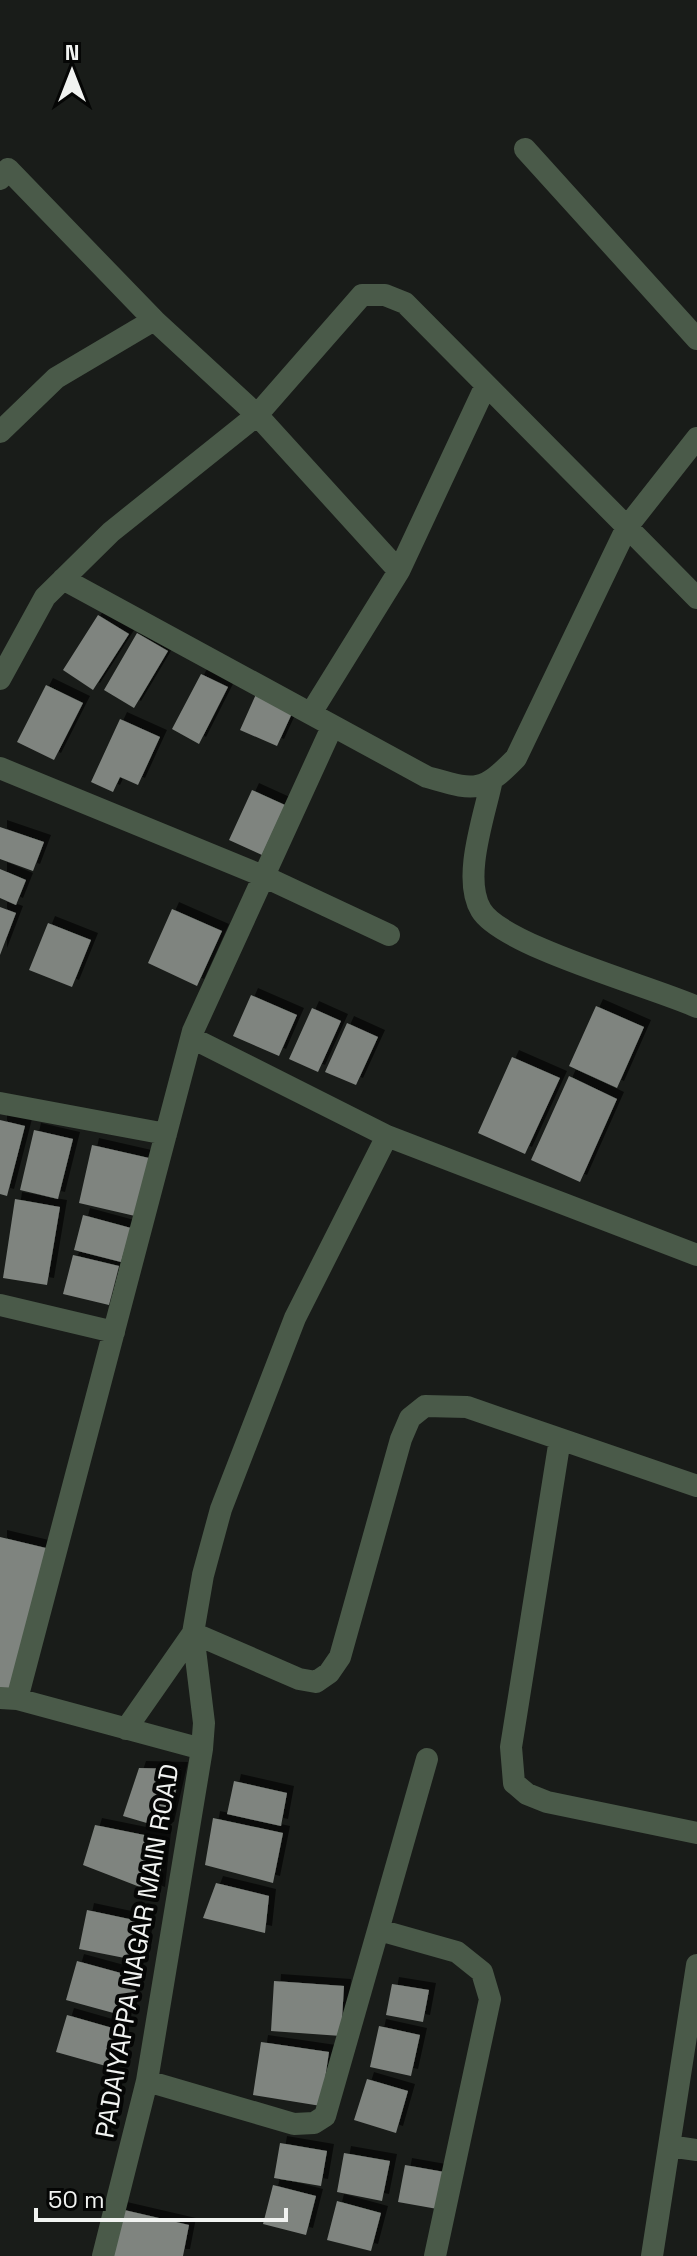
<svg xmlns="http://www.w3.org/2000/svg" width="697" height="2256" viewBox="0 0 697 2256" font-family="'Space Grotesk',sans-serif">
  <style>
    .building { fill: #7f847f; filter: url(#shadow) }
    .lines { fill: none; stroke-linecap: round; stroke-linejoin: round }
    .minor { stroke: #4a5a49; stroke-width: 22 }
    .labels { text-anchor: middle; stroke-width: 8; stroke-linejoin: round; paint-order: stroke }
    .street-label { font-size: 26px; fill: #f1f3f1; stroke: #050605 }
  </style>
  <defs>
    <filter id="shadow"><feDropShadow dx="7" dy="-7" stdDeviation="0" flood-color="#0009"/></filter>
  </defs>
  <rect width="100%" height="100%" fill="#191c19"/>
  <!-- building -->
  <path class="building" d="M98,615L129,634L93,690L63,670Z
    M137,633L168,651L134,708L104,690Z
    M201,674L228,687L199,744L172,729Z
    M46,685L83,703L54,760L17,742Z
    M257,692L294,709L277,746L240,730Z
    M120,719L160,737L138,785L120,777L113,792L91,782Z
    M252,790L285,805L262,855L229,840Z
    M0,827L44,842L33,871L0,859Z
    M0,869L26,880L16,905L0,898Z
    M0,907L16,913L0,955Z
    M172,909L222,931L197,986L148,963Z
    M48,923L91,940L72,987L29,970Z
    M251,995L297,1015L279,1056L233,1036Z
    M596,1006L644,1027L617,1088L569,1066Z
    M312,1008L341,1021L318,1072L289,1059Z
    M347,1023L378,1037L356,1085L325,1072Z
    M512,1057L560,1078L525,1154L478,1133Z
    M569,1076L617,1099L580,1182L531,1160Z
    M0,1120L25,1126L7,1196L0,1194Z
    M34,1130L73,1139L58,1199L20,1190Z
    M92,1145L149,1158L135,1216L79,1203Z
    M15,1199L60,1207L47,1285L3,1278Z
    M83,1215L131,1228L121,1262L74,1250Z
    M73,1255L119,1266L109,1305L63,1294Z
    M0,1537L46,1548L10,1694L0,1691Z
    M139,1768L181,1769L167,1829L123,1816Z
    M234,1781L287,1793L281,1826L227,1814Z
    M213,1818L283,1833L273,1883L205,1865Z
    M95,1825L164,1839L158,1894L83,1865Z
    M216,1883L269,1896L265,1933L203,1918Z
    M87,1910L148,1923L140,1961L79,1949Z
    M77,1961L139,1978L128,2017L66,2000Z
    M274,1981L344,1986L341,2036L271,2031Z
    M392,1984L429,1990L423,2022L386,2015Z
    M67,2015L123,2031L113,2068L56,2052Z
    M379,2026L420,2035L411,2076L370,2067Z
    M261,2042L329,2052L321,2106L253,2095Z
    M367,2079L408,2091L396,2133L354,2120Z
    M280,2143L327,2151L321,2186L274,2178Z
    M344,2153L390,2161L382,2201L337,2192Z
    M405,2165L450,2173L443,2210L398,2202Z
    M273,2185L316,2196L306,2235L263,2224Z
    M337,2201L381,2213L371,2251L327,2240Z
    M120,2209L189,2225L183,2256H109Z"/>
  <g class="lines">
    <!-- minor -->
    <path class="minor" d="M525,149L697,339
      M0,179L8,169L154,320L257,415L362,295H385L405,303L627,527L697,438
      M0,432L56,378L154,320
      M399,571L486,385
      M63,579L427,777C474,790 480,795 516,758L627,527L697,598
      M0,679L45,597L111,532L257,415L399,571L311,713
      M0,768L263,876L389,935
      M491,784C484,817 462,879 481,910C502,946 653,987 697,1007
      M192,1038L387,1136L697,1255
      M0,1103L166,1134
      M0,1305L114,1332
      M560,1439L511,1747L514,1783L527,1794L547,1802L697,1833
      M0,1698L17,1699L193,1031L332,727
      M17,1699L202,1749
      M126,1729L193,1633L299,1679L316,1682L329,1673L340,1657L401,1439L410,1418L425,1406L467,1407L697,1486
      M379,1930L457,1952L482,1972L490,1999L435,2256
      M147,2081L294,2124L314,2123L325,2116L427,1759
      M669,2146L697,2150
      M103,2256L147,2081L202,1749L204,1723L193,1633L203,1575L221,1509L295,1318L387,1136
      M652,2256L697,1965"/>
  </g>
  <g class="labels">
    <!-- street labels -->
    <g class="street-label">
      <text transform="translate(137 1951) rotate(-80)" y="9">PADAIYAPPA NAGAR MAIN ROAD</text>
    </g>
  </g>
  <!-- north arrow -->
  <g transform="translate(72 72)" stroke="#050605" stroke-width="6" paint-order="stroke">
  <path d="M0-6L14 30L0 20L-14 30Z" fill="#f1f3f1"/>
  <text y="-12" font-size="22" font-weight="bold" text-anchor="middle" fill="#f1f3f1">N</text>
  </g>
  <!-- scale -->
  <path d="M36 2208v12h250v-12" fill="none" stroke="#f1f3f1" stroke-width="4"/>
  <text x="48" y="2208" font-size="24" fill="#f1f3f1" stroke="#050605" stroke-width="6" paint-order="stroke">50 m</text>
</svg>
